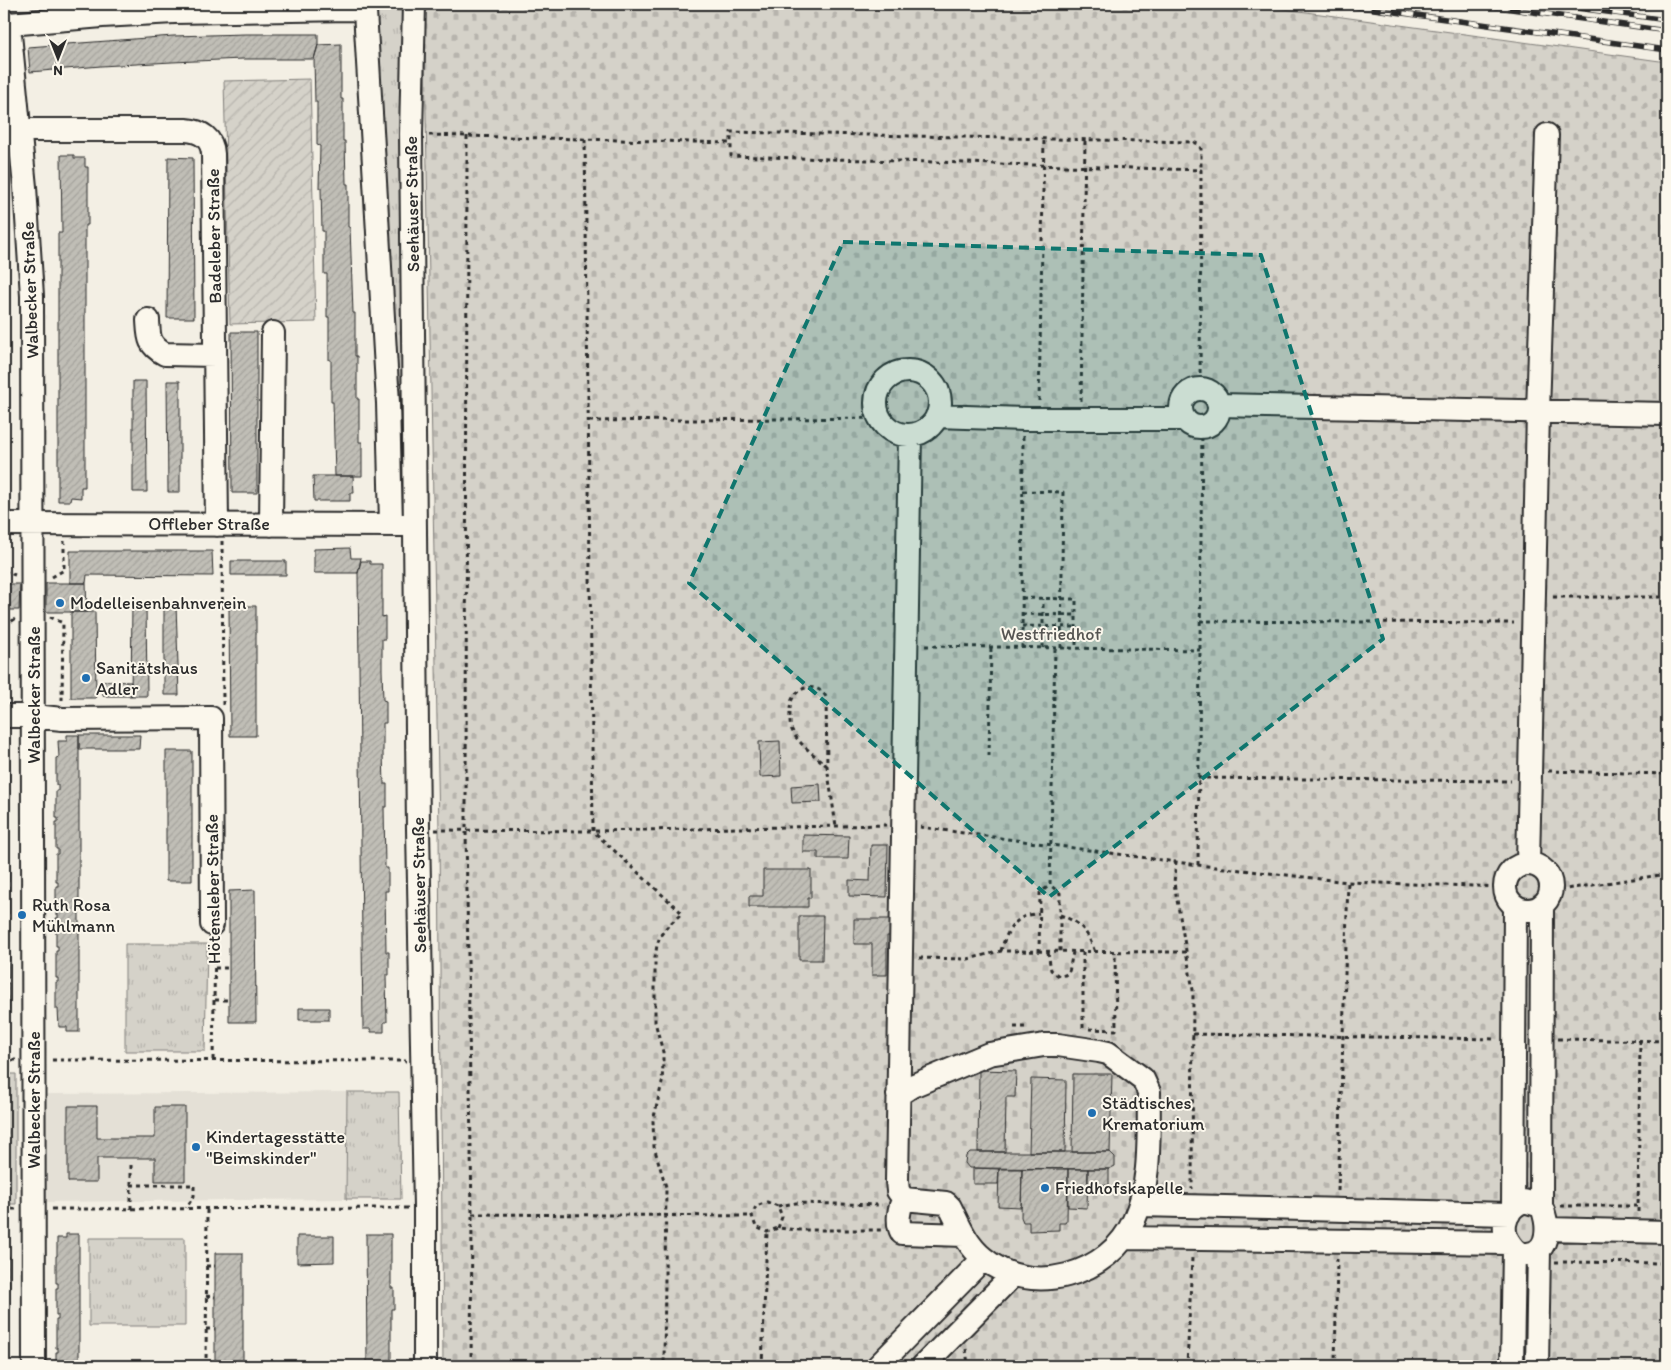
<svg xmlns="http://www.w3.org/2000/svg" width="1671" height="1370" viewBox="0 0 1671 1370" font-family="Itim,sans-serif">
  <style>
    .built { fill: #e4e0d6 }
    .grass { fill: url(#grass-tufts); stroke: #807e7a }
    .cemetery { fill: url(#cemetery-stones); stroke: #807e7a }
    .garden { fill: url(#garden-furrows); stroke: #807e7a }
    .building { fill: url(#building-hatch); stroke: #2b2b2b }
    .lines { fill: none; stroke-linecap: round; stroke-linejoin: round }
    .minor-casing { stroke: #2b2b2b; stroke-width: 26 }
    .path { stroke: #2b2b2b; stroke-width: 3; stroke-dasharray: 4 4; stroke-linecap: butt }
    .minor { stroke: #fbf7ec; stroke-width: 22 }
    .rail-casing { stroke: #2b2b2b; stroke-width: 5.5 }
    .rail { stroke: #fbf7ec; stroke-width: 4; stroke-dasharray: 11; stroke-linecap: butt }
    .marked { fill: #0f766e; fill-opacity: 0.2; stroke: #0f766e; stroke-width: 4; stroke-dasharray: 10 6; stroke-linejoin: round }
    .poi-dot { fill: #1f6fb2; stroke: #fbf7ec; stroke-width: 2 }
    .labels { text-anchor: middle; stroke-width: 4; stroke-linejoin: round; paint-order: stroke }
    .street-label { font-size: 18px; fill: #2b2b2b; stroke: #fbf7ec }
    .poi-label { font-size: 18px; fill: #2b2b2b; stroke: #fbf7ec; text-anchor: start }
    .park-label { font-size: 18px; fill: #565552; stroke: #fbf7ec }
  </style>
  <defs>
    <pattern id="grass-tufts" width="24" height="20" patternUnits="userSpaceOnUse" patternTransform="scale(1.25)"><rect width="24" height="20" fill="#d5d2c9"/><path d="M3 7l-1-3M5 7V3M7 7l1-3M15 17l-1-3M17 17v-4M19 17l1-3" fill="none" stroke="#b7b4ad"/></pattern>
    <pattern id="cemetery-stones" width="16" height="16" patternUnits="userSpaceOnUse" patternTransform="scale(1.25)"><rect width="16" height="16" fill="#d5d2c9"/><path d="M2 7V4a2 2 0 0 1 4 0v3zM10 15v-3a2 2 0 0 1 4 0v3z" fill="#b7b4ad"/></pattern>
    <pattern id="garden-furrows" width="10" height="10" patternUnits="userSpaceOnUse" patternTransform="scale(1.25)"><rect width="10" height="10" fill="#d5d2c9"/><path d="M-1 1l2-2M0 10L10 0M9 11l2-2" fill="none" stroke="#b7b4ad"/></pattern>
    <pattern id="building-hatch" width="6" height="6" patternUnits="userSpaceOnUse" patternTransform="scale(1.25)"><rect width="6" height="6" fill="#c0beb6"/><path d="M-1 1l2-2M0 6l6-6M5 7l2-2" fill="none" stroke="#a5a39d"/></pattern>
  </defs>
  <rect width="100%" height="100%" fill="#f3efe4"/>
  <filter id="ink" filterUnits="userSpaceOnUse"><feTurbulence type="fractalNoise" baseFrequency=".02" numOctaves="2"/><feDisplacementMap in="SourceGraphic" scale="10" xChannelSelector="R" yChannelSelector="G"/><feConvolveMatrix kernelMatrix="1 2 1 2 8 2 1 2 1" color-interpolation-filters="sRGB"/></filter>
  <g filter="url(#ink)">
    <!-- built -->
    <path class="built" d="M347,1092L346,1199L46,1202V1094Z"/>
    <!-- grass -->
    <path class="grass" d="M32,4H141L102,5L30,13Z
      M375,9L401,11L404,13L403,386L396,387Z
      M398,416L404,418L405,504L400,505Z
      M125,944H207L205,1051H125Z
      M4,1074H16V1204H4Z
      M347,1092H399L401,1199H346Z
      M89,1238H185V1326H89Z"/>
    <!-- cemetery -->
    <path class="cemetery" d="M424,4H1248L1667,62V1366H443L439,830Z"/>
    <!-- garden -->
    <path class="garden" d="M310,79L316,322L230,324L224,81Z"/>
    <!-- building -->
    <path class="building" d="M245,34H318V45L314,59H243L172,62L101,66L30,72L28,47L173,36Z
      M341,44V99H343V141H345L346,184H348V227H350L353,313H355V356H357V399H359V442H362V476H335L333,402H331V360H329V317H327V274H324V231H322L321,188H319L320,146L317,145V102H315L314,59L318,45Z
      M61,155H74V158H85V167H88V225H85V487H81V498L71,497L70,501H58V233H62Z
      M168,157L193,158L194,318H167Z
      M4,196V233H8L7,501H4Z
      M231,332H257V493H232Z
      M133,381H146L147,492H133Z
      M167,381H180V492H168Z
      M313,476H353L354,493H350V501H314Z
      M350,548L351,558H361L358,573H314V549Z
      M70,551H212L213,576L87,575L86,583H70Z
      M231,561H286V575H231Z
      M361,561H370V564H382V617L385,616V639H382V670L383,700L386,701V723H383V754L384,784H387V807H384L385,868H388V891H385L386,952H389V975H386L387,1022H384V1032H371V1029H363L358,573Z
      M46,583H86L87,612H46Z
      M4,584H20L19,610H4Z
      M132,604H146L147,696H131Z
      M164,604L176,605L179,695H164Z
      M229,606H256V736H230Z
      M71,612H95L96,698H71Z
      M103,681L131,682V696H103Z
      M67,735H79V1032H67V1027H59L58,1009H56V982H58V978H56V951H58V946H56V918H58V914H56V886H58V882H56V854H58V849H56V822H58V818H56V791H58V785H56V758L59,757L58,741H67Z
      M79,735H140L139,749H79Z
      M4,740H7V758H9V785H6V790H9V818H6V822H9V850H6V854H9V882H6V886H9V914H6V918H9V946H6V951H9V978H6V983H9V1010H6L7,1027H4Z
      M780,741L781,776L760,777L759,742Z
      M166,751H192V881H166Z
      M820,784L821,802L792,803L791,786Z
      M803,835L849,836L848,859H818V852H803Z
      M871,845H888L887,897L849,896V880L870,881Z
      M763,870H811V898H808V907H749V896H763Z
      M255,890L256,1022H229V891Z
      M799,916H823L822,960H799Z
      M854,919H891V936H887V975H872V944H854Z
      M299,1008H329V1020H299Z
      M979,1070L1016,1071L1015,1097H1006L1005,1152H978Z
      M1073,1074H1112L1110,1152H1072Z
      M1031,1079L1066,1080L1065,1152H1029Z
      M68,1106H97V1138H155V1107H185V1181H155V1158H97V1182H68Z
      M970,1152H1110L1115,1157V1166L1109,1169L969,1168L965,1163L966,1156Z
      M973,1168L999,1169L998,1184H973Z
      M999,1169H1022L1021,1207L998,1206Z
      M1022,1169H1068L1067,1220L1065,1223H1059V1230L1029,1231V1222H1023L1021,1217Z
      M1068,1169H1088L1087,1208L1068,1207Z
      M1088,1169H1109V1185H1088Z
      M66,1234H79V1366H56V1352H58V1348H56V1320H58V1315H56V1288H58V1283H56V1256H57V1238H66Z
      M366,1234H391V1288H394V1309H391V1366H367Z
      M297,1236H334V1262L297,1263Z
      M4,1238H7V1256H9V1366H4Z
      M215,1253H243V1366H215Z"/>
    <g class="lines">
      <!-- minor casing -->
      <g class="minor-casing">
        <path id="minor" d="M414,4L411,134L418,829L425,1208V1366
          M4,21L9,24L102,16L174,12L351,9L365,11L388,403L391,524
          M9,24L25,187L32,296L34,1366
          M4,133L19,130H186C201,131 212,138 213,154L217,525
          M148,320C149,337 148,345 165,354L215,355
          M876 403a32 32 0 1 1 64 0a32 32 0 1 1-64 0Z
          M1181 408a19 19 0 1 1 38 0a19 19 0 1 1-38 0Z
          M1219,405L1667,414
          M937,416L1024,419H1183
          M4,524L404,525
          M271,525L273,333
          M4,716H34L62,719L211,718L212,924
          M1528,864L1538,412L1547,135
          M1505 887a23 23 0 1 1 46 0a23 23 0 1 1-46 0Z
          M898,1095L912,1086L989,1054L1044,1045H1058L1099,1051L1108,1053L1143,1079L1149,1092C1148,1135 1152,1180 1134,1220C1110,1276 1030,1298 983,1258C966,1244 959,1225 950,1207L946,1203L904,1199C899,1207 896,1223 902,1233L964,1235
          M904,1199L898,1191L897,1181L910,435
          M1524,1201L1541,1206C1549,1221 1551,1253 1527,1254C1520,1254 1516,1252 1511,1245C1506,1238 1504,1233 1505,1224C1508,1211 1513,1206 1524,1201Z
          M1140,1205L1509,1214
          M1541,1206L1542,905
          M1513,1207L1515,906
          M1547,1229L1667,1232
          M1125,1238L1509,1243
          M878,1366L983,1259
          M923,1366L1013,1275
          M1512,1366L1514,1250
          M1537,1366L1539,1250"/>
      </g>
      <!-- path -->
      <path class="path" d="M429,135L731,143
        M467,136L466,830L472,1214L471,1366
        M585,139L593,831L682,913L667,927L660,936L657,945L655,958V1022L663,1052V1064L662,1083L653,1121L654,1147L666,1187L664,1366
        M1200,389L1201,170L731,156V132L1192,142L1198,144L1201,149V170
        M1039,401L1044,139
        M1081,401L1085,140
        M589,421L879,418
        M1023,491L1063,492L1061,648
        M222,541L223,705
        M4,571L15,575
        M52,577L64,570V541
        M1553,597H1667
        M1022,598L1076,599V648
        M1022,614L1076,615
        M50,617L63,623L62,700
        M1200,621L1514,623
        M1022,626L1076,627
        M925,646L1200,650
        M1022,648L1023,436
        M1043,648V599
        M1055,648L1050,885L1060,893V952
        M5,697L4,626L15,619
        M989,756L991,647
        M827,766C817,757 797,743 792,730C790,727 790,723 790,719C790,711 789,703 794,696C802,684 820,685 826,697L827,766L836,826
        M1548,771L1667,774
        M1198,778L1511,781
        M920,827L1198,865L1348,882L1506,887
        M435,830L593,831L886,825
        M1176,861L1174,883L1193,990L1192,1189
        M1198,865L1202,427
        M1552,891L1667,874
        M1060,915C1082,923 1087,931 1095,952
        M1001,951C1004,939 1010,924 1023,917C1027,915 1035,914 1039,913
        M1039,952L1040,893L1050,885
        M1048,952L1051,970L1059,976L1065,975L1069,972L1073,952
        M1083,952V1029
        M919,958L968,959L1001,951L1186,952
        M215,968H229
        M215,1000H229
        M1014,1027H1025
        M1089,1029L1116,1030L1115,952
        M1193,1034L1497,1039
        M1558,1039L1667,1041
        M4,1060H16
        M52,1060L406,1061
        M213,1060L215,942
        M131,1185V1162
        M1338,1191L1348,882
        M778,1206L796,1203L882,1205
        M1561,1206H1638
        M4,1209H16
        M52,1209L408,1208
        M131,1209V1185H194V1196L186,1208
        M1638,1212L1640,1040
        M472,1214L752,1216
        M778,1228L782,1217L778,1206L767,1202L756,1206L752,1216L756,1227L767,1232L778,1228L799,1230H882
        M1555,1262L1667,1263
        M206,1266H215
        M206,1296L215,1297
        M206,1329H215
        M966,1349L968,1365
        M206,1362H215
        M206,1366L207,1209
        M762,1366L767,1232
        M1187,1366L1192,1258
        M1335,1366L1337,1259"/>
      <!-- minor -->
      <use href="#minor" class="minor"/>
      <!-- rail casing -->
      <g class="rail-casing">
        <path id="rail" d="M1338,4L1667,50
          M1476,4L1667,31
          M1547,4L1667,20"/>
      </g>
      <!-- rail -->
      <use href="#rail" class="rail"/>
    </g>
  </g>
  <!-- marked area -->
  <path class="marked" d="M843,242L1261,255L1383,639L1049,897L689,583Z"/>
  <!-- markers -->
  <g class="poi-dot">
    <circle cx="60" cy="603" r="5"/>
    <circle cx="86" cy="678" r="5"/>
    <circle cx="22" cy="915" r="5"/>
    <circle cx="1092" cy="1113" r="5"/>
    <circle cx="196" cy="1147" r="5"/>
    <circle cx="1045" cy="1188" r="5"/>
  </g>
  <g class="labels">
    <!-- street labels -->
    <g class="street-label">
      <text transform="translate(412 204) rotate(-91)" y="6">Seehäuser Straße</text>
      <text transform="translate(214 236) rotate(-91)" y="6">Badeleber Straße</text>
      <text transform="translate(30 290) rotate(-92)" y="6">Walbecker Straße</text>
      <text x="209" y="530">Offleber Straße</text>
      <text transform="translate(34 695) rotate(-90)" y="6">Walbecker Straße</text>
      <text transform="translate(419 885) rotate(-91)" y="6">Seehäuser Straße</text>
      <text transform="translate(213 889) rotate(-91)" y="6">Hötensleber Straße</text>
      <text transform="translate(34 1100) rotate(-90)" y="6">Walbecker Straße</text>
    </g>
    <!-- poi labels -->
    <g class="poi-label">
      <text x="70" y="609">Modelleisenbahnverein</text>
      <text x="96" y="674">Sanitätshaus<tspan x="96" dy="21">Adler</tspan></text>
      <text x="32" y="911">Ruth Rosa<tspan x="32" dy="21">Mühlmann</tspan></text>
      <text x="1102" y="1109">Städtisches<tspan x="1102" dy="21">Krematorium</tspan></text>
      <text x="206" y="1143">Kindertagesstätte<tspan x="206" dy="21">"Beimskinder"</tspan></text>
      <text x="1055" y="1194">Friedhofskapelle</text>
    </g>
    <!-- park labels -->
    <g class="park-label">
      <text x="1051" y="640">Westfriedhof</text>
    </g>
  </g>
  <!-- margin -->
  <rect width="1671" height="1370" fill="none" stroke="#fbf7ec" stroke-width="20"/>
  <rect x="10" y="10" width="1651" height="1350" fill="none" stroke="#2b2b2b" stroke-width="2" filter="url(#ink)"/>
  <!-- north arrow -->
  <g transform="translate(58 58) rotate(180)" stroke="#fbf7ec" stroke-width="4" paint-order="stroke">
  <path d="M0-4L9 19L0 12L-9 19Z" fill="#2b2b2b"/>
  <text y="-8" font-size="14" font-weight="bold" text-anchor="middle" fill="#2b2b2b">N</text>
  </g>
</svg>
